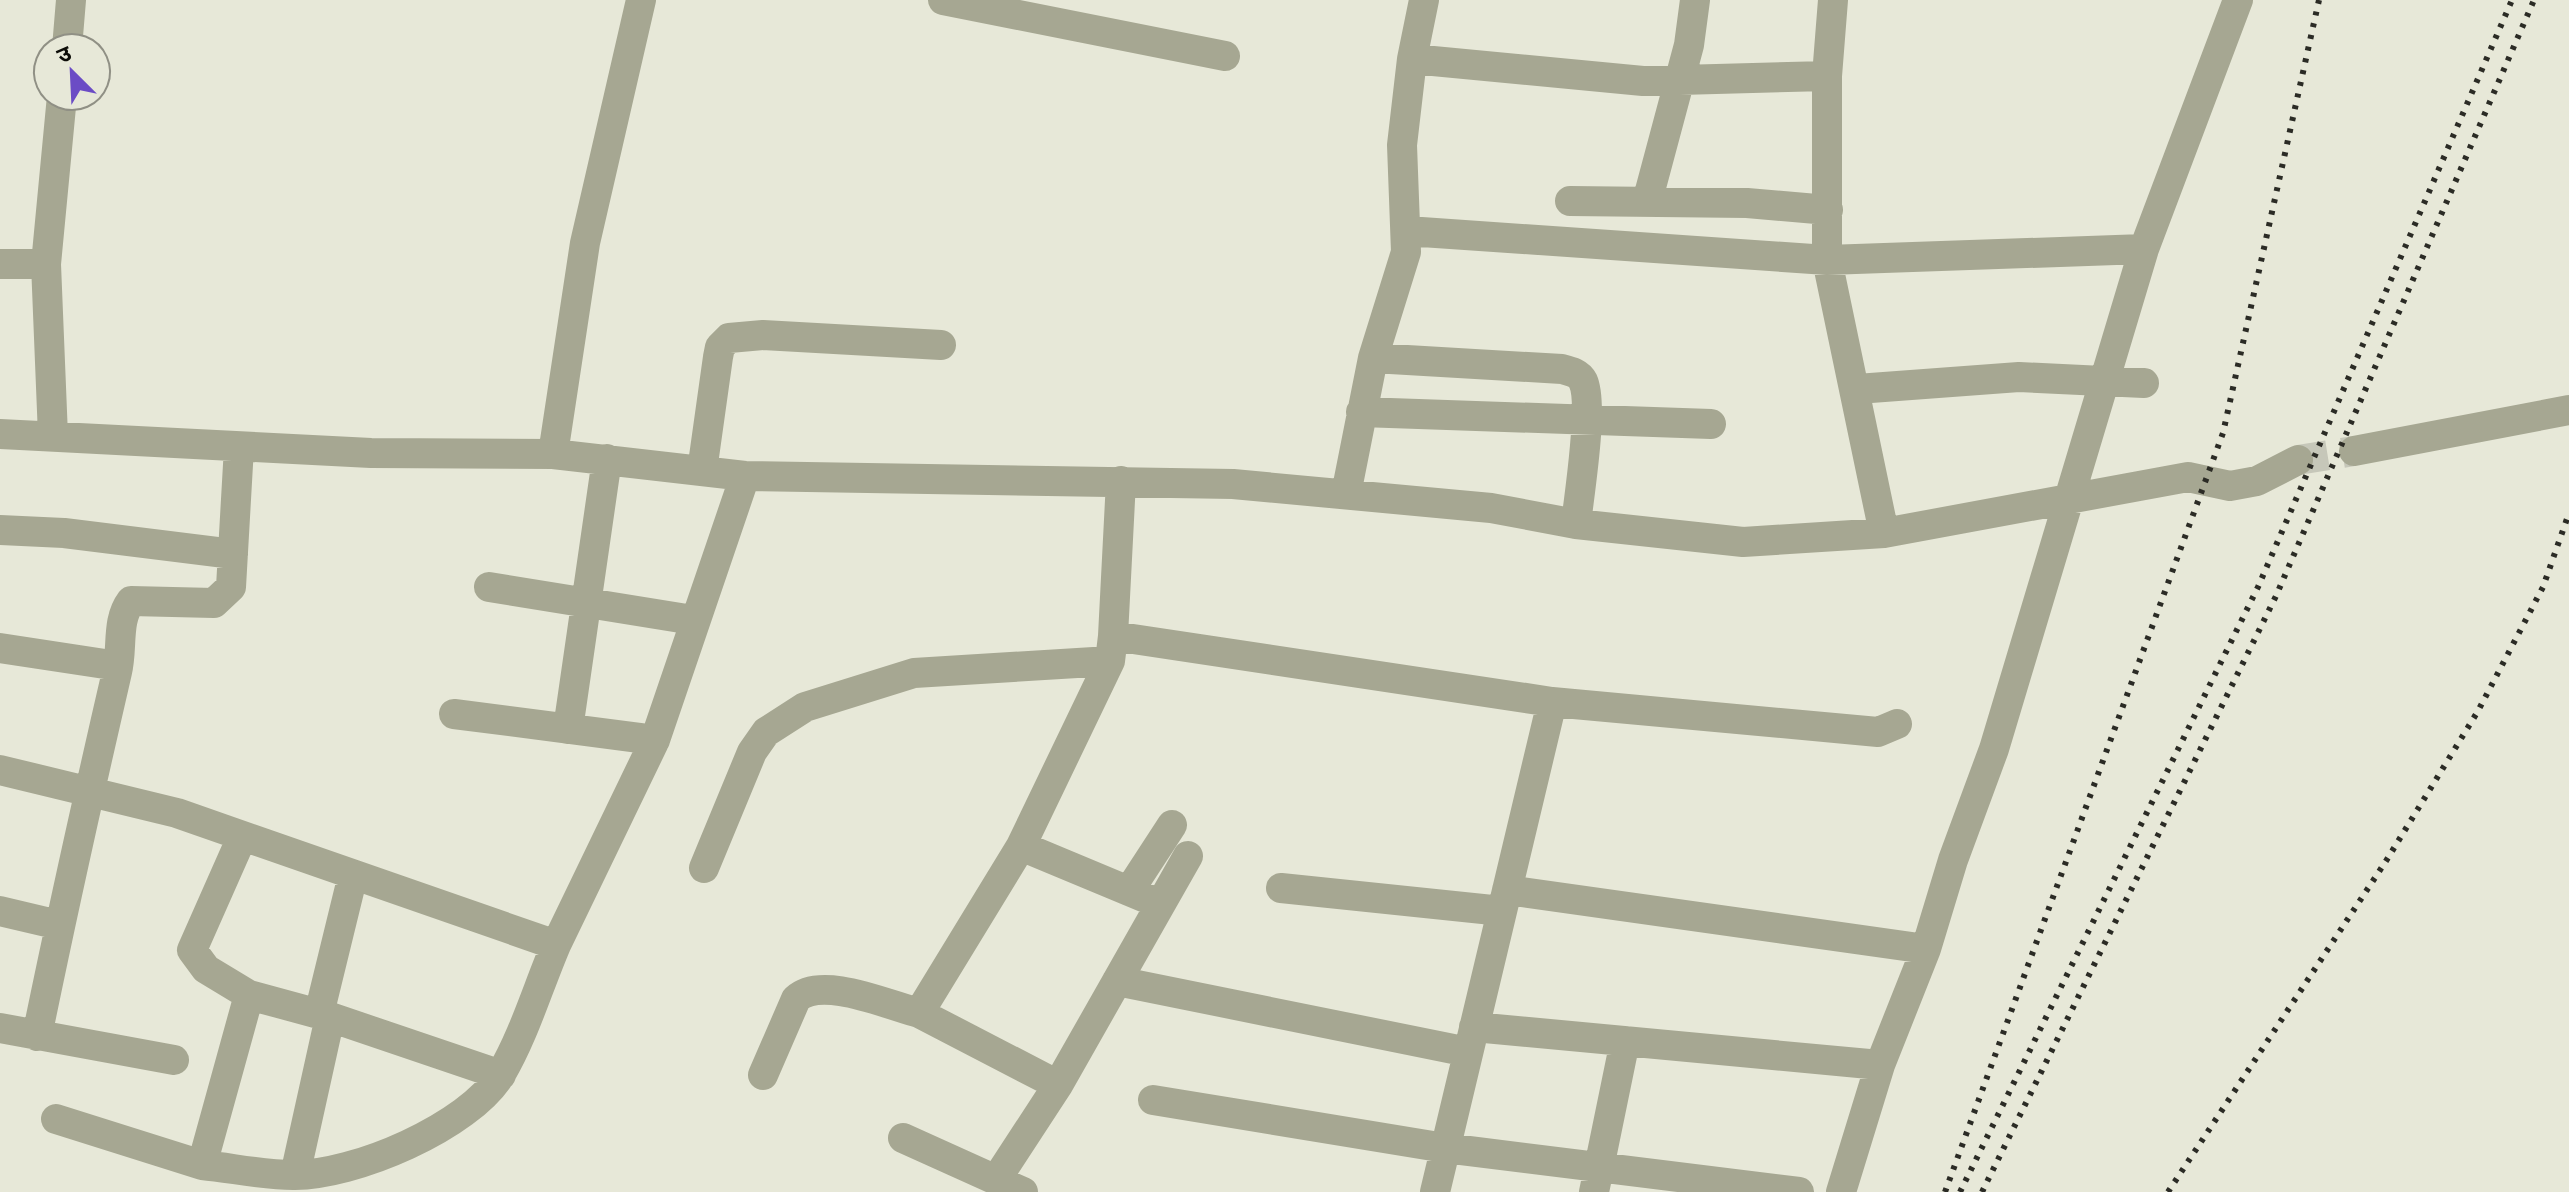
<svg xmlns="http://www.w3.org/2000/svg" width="2569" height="1192" viewBox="0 0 2569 1192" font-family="'PT Sans','Noto Sans Devanagari',sans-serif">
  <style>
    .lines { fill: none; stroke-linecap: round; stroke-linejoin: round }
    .minor-tunnel { stroke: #c6c7b9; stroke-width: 30; stroke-dasharray: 30 15; stroke-linecap: butt }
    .minor { stroke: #a6a792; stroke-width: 30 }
    .rail { stroke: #2b2b25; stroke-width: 6; stroke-dasharray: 4 8; stroke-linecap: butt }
  </style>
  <rect width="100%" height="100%" fill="#e7e8d8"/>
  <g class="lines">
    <!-- minor-tunnel -->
    <path class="minor-tunnel" d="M2298,460L2354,451"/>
    <!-- minor -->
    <path class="minor" d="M943,0L1225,56
      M1833,0L1827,76V260L1884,533
      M67,48L71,0
      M1412,59L1643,81L1827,76
      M1570,201L1747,203L1828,210
      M1647,202L1689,45L1695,0
      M1407,231L1827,260L2144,249
      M0,264H46
      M1373,358L1562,369C1570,371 1579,373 1583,381C1594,405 1579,495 1576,524
      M1857,389L2019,377L2144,383
      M1361,412L1711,424
      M0,434L371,453L553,454L745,476L1233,484L1491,508L1576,524L1743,542L1884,533L2188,477L2230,486L2257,481L2298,460
      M53,436L46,264L62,96
      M2354,451L2569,410
      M553,454L585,243L641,0
      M702,471L718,357L720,347L729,338L763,335L941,345
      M1121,481L1113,636L1552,702L1878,732L1897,724
      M1346,494L1373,358L1406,252L1402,145L1412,59L1424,0
      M0,530L64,533L233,554
      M489,587L693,620
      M0,648L118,666
      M454,714L655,740
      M568,729L607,459
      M0,770L177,813L556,945L655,740L745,476
      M242,837L192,950L206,969L249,995L330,1017L501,1075
      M1021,846L1160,904
      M704,868L752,752L766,732L805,707L914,673L1110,661
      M1281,888L1502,911
      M1507,890L1926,949
      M1129,891L1172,825
      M0,911L59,925
      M1117,981L1468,1052
      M319,1014L353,875
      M1474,1027L1880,1065
      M0,1028L174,1060
      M37,1036C62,914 89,793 117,672C123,648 116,621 131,601L214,603L231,587L239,447
      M763,1075L796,999C821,975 888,1005 919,1013
      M1058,1085L919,1013L1021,846L1110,661L1113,636
      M1153,1100L1445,1148L1799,1192
      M56,1119L202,1165L249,995
      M903,1138L996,1180
      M202,1165C232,1168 263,1175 293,1175C353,1176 469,1127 501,1074C524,1035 538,987 556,945
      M295,1175L330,1017
      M1023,1192L996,1180L1058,1085L1188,856
      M1435,1192L1552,702
      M1594,1192L1625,1041
      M1841,1192L1880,1065L1926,949L1953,860L1994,749L2144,249L2238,0"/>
    <!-- rail -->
    <path class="rail" d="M1945,1192L2223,433L2319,0
      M1960,1192L2258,587L2512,0
      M1982,1192L2276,596L2534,0
      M2168,1192L2386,861L2478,711L2543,587L2569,513"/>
  </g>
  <!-- north arrow -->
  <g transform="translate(72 72) rotate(336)"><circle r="38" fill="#e7e8d8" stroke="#909085" stroke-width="2"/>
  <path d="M0-6L14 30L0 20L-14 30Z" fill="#6b4cc5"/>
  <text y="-12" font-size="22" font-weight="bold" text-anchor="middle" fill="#0d0d08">उ</text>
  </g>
</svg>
